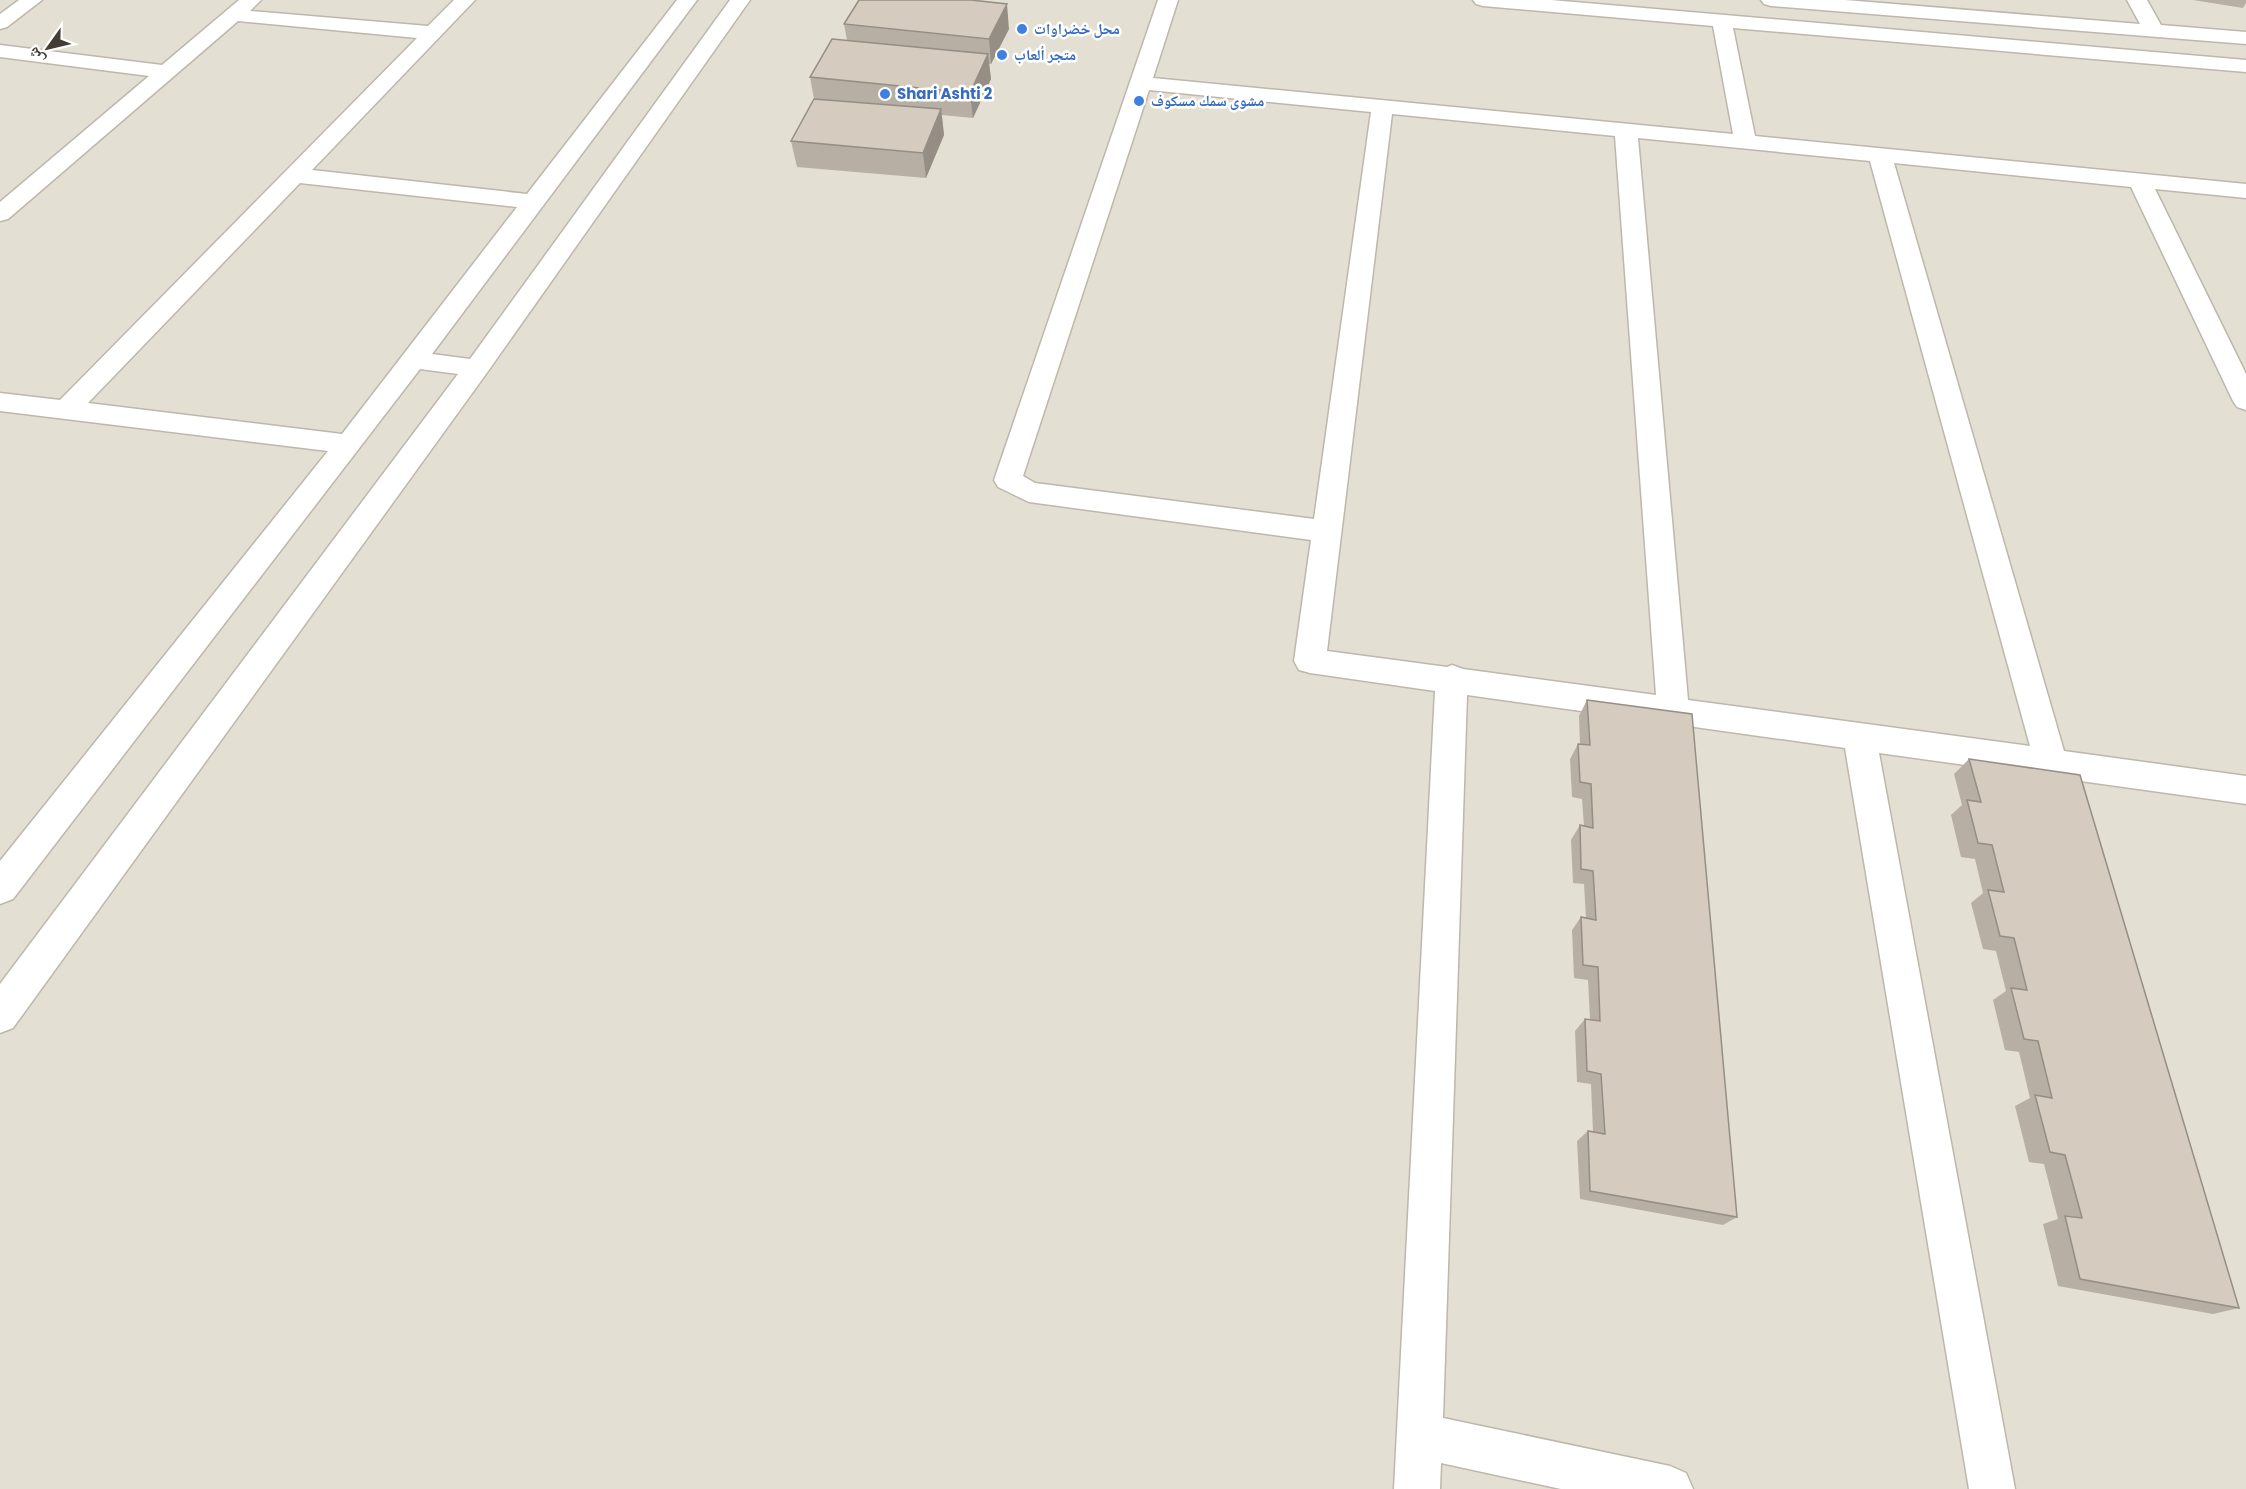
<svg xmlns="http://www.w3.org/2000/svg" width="2246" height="1489" viewBox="0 0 2246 1489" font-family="Poppins,'Noto Naskh Arabic',sans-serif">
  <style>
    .residential { fill: #e4dfd3 }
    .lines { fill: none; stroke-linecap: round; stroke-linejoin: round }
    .minor-casing { stroke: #beb7ab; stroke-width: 3 }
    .minor { fill: #fff; fill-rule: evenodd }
    .wall { fill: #b7afa3 }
    .shaded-wall { fill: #958e85 }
    .building { fill: #d5cbbe; stroke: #958e85; stroke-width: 1.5 }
    .shop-dot { fill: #3f7fe0; stroke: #fff; stroke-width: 2 }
    .labels { text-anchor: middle; stroke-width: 5; stroke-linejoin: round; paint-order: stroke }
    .far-shop-label { font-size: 15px; font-weight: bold; fill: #366cbe; stroke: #fff; text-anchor: start }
  </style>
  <rect width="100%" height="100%" fill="#f1ede5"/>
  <!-- residential -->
  <path class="residential" d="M0,0H2246V1489H0Z"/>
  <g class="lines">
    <!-- minor casing -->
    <g class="minor-casing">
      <path id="minor" d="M19,0H42L7,27L0,29V14Z
        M239,0H261L250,11L428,26L454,0H475L312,170L527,194L677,0H697L432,354L470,359L730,0H750L486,374L13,1028L0,1033V984L458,374L420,369L13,899L0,904V861L328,451L0,411V393L60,400L417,38L238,21L8,219L0,221V202L149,76L0,57V45L162,65ZM300,183L517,207L342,434L88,403Z
        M1158,0H1178L1153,78L1733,134L1713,26L1483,6L1476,4L1473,0H1551L2246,60V72L1733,28L1755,136L2246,184V198L2155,189L2246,374V410L2237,407L2233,401L2131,187L1894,163L2064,751L2246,776V804L1879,753L2015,1489H1969L1845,748L1467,695L1443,1418L1670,1466L1686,1473L1693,1489H1561L1441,1463L1440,1489H1394L1435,691L1310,673L1299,670L1294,661L1311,540L1029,502L998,487L994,480ZM1149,90L1371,112L1314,519L1035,483L1023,476ZM1392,114L1615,136L1656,695L1463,669L1452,665L1447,667L1327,651ZM1638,138L1870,161L2030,746L1688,700Z
        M1761,0H1845L2140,24L2127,0H2147L2161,25L2246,32V44L1771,6L1764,4Z"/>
    </g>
    <!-- minor -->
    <use href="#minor" class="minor"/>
  </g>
  <!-- wall -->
  <path class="wall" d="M2193,0H2246V3L2243,8Z
    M844,24L1009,29L991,64H989L991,79L973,118L942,115L944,135L926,178L797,167L791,141L814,99L810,77L847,40Z
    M1587,700L1737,1217L1723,1225L1580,1199L1577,1141L1588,1131L1593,1132L1591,1084L1577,1082L1575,1031L1585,1019H1590L1588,980L1574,978L1572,930L1581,917L1586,918L1584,884L1573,883L1571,840L1580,825L1584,826L1582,799L1572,797L1570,759L1578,744H1580L1579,716Z
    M1969,759L2239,1308L2213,1314L2058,1286L2043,1224L2058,1219L2044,1164L2029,1162L2015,1106L2030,1098L2019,1052L2005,1050L1993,1000L2006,991L1996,951L1983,949L1971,903L1983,893L1975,859L1961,857L1951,815L1962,805L1954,774Z"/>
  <!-- shaded-wall -->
  <path class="shaded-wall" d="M1007,4L1009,29L991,64L989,39Z
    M988,54L991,79L973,118L970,93Z
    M941,109L944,135L926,178L923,153Z"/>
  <!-- building -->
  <path class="building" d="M859,0H971L1007,4L989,39L844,24Z
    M832,39L988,54L970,93L810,77Z
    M814,99L941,109L923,153L791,141Z
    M1587,700L1692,714L1737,1217L1590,1191L1588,1131L1605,1134L1601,1074L1587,1071L1585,1019L1600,1021L1598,967L1583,965L1581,917L1596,920L1593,871L1581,869L1580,825L1593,828L1591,784L1580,782L1578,744L1590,745Z
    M1969,759L2080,775L2239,1308L2080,1279L2065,1216L2082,1218L2065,1155L2050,1152L2035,1095L2052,1098L2038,1041L2024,1039L2011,988L2027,990L2014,938L2000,936L1988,890L2004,892L1992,845L1978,843L1967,800L1981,802Z"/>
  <!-- markers -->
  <g class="shop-dot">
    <circle cx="1022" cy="29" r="6"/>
    <circle cx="1002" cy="55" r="6"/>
    <circle cx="885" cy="94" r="6"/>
    <circle cx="1139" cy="101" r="6"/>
  </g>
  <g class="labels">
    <!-- far-shop labels -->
    <g class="far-shop-label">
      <text x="1034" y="34">محل خضراوات</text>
      <text x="1014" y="60">متجر ألعاب</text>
      <text x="897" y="99">Shari Ashti 2</text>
      <text x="1151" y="106">مشوى سمك مسكوف</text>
    </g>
  </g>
  <!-- north arrow -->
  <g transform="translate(48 48) rotate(236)" stroke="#ffffff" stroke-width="4.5" paint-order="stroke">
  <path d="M0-4.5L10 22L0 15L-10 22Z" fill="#433d35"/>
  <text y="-9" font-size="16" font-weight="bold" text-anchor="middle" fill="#433d35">ش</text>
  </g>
</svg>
